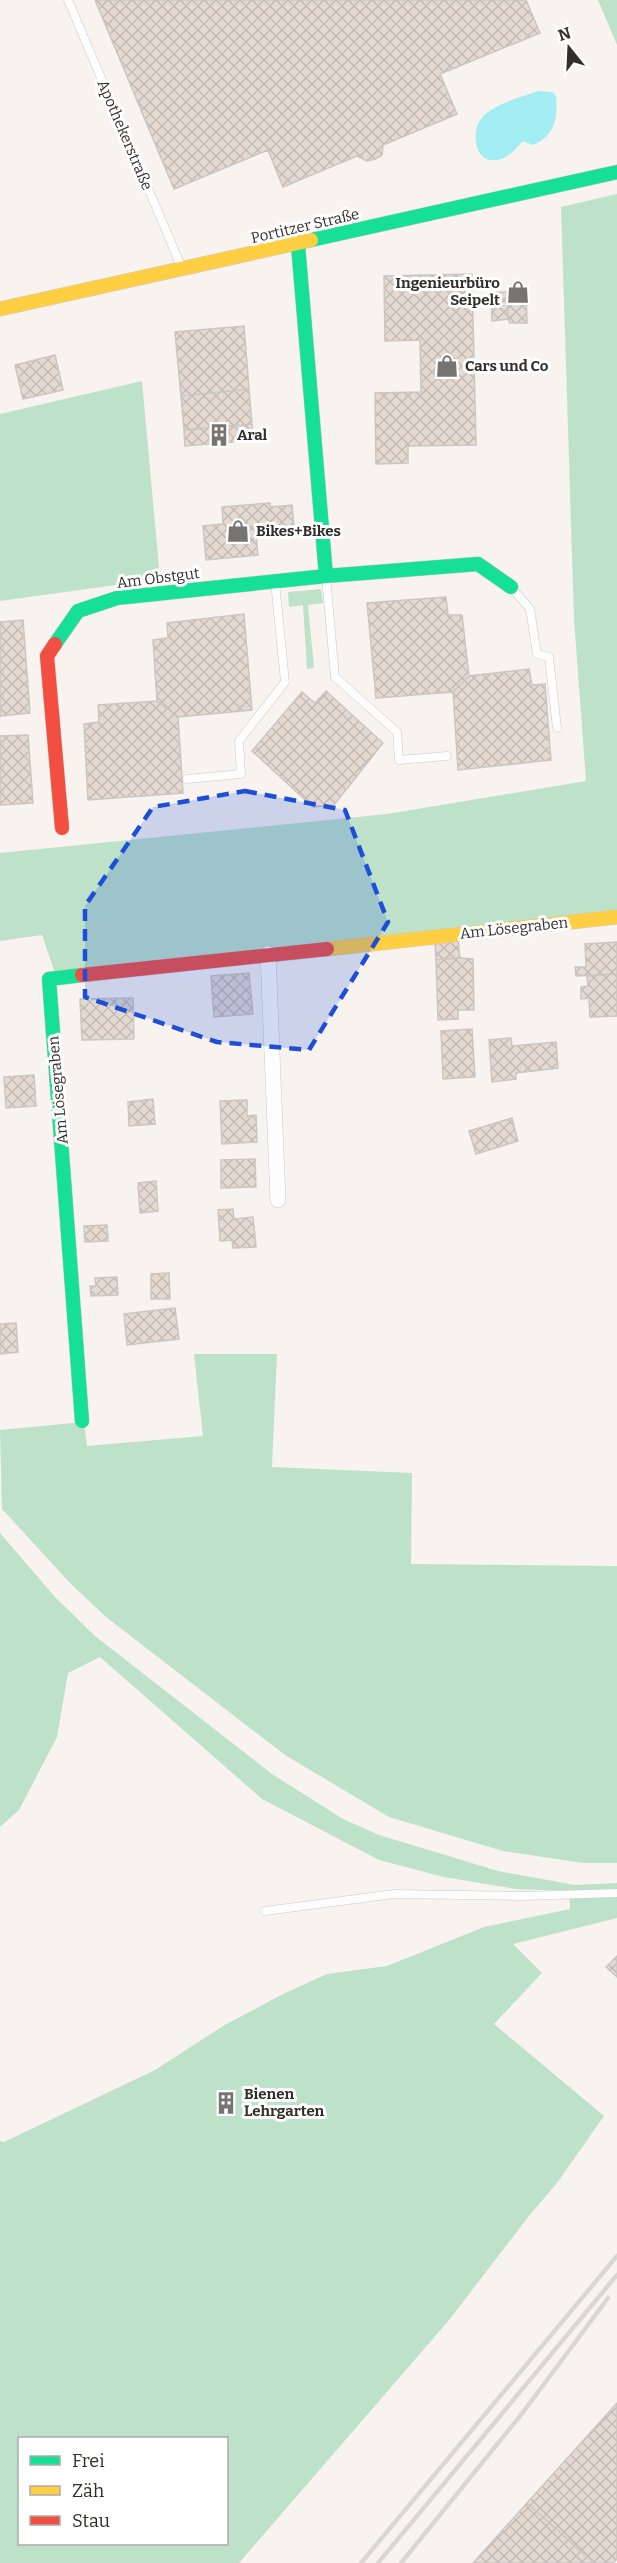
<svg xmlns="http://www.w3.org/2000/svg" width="617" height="2563" viewBox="0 0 617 2563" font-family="Bitter,serif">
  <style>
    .green { fill: #bee1c9; fill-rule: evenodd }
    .water { fill: #a2edf1 }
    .building { fill: url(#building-cross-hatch); stroke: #cac6c2; stroke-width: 1.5 }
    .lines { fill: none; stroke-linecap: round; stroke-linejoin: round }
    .lane-casing { stroke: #cdc9c5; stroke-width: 9 }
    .street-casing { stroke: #cdc9c5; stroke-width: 16 }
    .fast-casing { stroke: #cdc9c5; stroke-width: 15 }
    .slow-casing { stroke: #cdc9c5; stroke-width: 15 }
    .jam-casing { stroke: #cdc9c5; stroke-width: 15 }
    .lane { stroke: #fefdfd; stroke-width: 8 }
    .street { stroke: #fefdfd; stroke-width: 15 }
    .fast { stroke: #16e098; stroke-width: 14 }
    .slow { stroke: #ffcf43; stroke-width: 14 }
    .jam { stroke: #f24e42; stroke-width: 14 }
    .rail { stroke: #d9d7d6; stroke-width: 4.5 }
    .marked { fill: #1d4ed8; fill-opacity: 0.2; stroke: #1d4ed8; stroke-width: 4.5; stroke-dasharray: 12 8; stroke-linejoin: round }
    .labels { text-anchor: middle; stroke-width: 6; stroke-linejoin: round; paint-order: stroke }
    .street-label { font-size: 15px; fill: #322e2c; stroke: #fff }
    .poi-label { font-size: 15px; font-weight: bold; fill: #322e2c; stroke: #fff; text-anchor: start }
  </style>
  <defs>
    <pattern id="building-cross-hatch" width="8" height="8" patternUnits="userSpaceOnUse" patternTransform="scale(1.5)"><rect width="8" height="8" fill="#e4dad2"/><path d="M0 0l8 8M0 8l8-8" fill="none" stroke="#c4bbb4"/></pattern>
  </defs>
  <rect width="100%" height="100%" fill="#f8f3ef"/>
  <!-- green -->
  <path class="green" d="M598,0H617V45Z
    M617,194V918L58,982L42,935L0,941V853L387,814L586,781L574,619L561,207Z
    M142,381L160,579L0,601V414Z
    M321,589L323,603L308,605L314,668L307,669L303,605L289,607L288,592Z
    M194,1354H277L272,1467L412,1473L411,1564L617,1566V1863H583L503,1851L389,1817L285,1755L106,1617L70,1583L2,1509L0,1430L84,1422L87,1446L203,1436Z
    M0,1533L55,1597L95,1636L272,1774L343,1819L379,1835L498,1871L575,1885L617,1883V1918L513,1944L542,1973L494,2024L604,2116L557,2183L528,2217L450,2319L239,2563H0V2141L4,2142L155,2070L223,2026L283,1994L327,1974L387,1966L484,1927L570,1909L569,1891L516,1889L444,1877L379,1860L262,1799L100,1657L68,1673L57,1737L19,1810L0,1827ZM20,2438H226V2544H20Z"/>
  <!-- water -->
  <path class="water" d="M539,91L552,92L556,96C558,117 555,136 533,145L523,141C516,148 508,159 497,160C474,164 471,132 481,119C490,105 524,96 539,91Z"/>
  <!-- building -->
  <path class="building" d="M95,0H526L540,33L440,74L457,114L383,145L382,155L375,159L367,161L357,156L283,187L268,150L174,189Z
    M472,274L476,445L408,446V463L376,464L375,393L421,392L420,340L385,341L384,276Z
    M513,283H521L526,288L527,323H510L508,319L507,292Z
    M491,292H507L508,319L492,321Z
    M244,326L249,389L181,396L175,332Z
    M55,355L63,390L23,399L15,365Z
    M249,389L252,424L184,430L181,396Z
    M252,424L254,440L185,446L184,430Z
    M270,503V507L292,505L294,528L256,534L258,555L206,560L203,526L223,524L222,507Z
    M446,597L448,615H462L469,676L453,692L376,698L367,603Z
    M244,614L252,710L178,717L157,701L153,640L168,638L167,623Z
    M23,620L30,713L0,716V622Z
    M529,669L532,685L545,684L551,760L458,770L453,692L469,676Z
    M326,691L383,743L334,805L313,807L252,751L302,692L315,703Z
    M157,701L178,717L183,793L88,800L84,724L99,722L98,705Z
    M28,735L33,803L0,805V736Z
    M458,940L460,958L436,960L435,942Z
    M617,942V974L576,976L575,967H586L585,944Z
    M460,958L473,959L474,1010H458V1019L438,1020L436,960Z
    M249,973L253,1014L214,1017L211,976Z
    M617,974V1016L590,1017L589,998L581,999V987L588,986L587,976Z
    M133,998L134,1039L82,1040L80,999Z
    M472,1029L475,1077L443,1079L441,1031Z
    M511,1038L512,1046L556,1042L558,1068L516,1073V1079L492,1082L489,1040Z
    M34,1075L36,1106L6,1108L4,1077Z
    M153,1099L155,1124L129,1126L128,1102Z
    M247,1100V1116L256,1115L257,1142L222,1144L220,1101Z
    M512,1118L518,1141L476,1154L469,1131Z
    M255,1159L256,1187L221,1188V1160Z
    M156,1181L158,1211L140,1213L138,1183Z
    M233,1209L234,1219L253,1217L256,1247L233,1248L232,1240L220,1241L218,1210Z
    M107,1225L108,1241L85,1242L84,1226Z
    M169,1273L170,1299H151V1274Z
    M117,1277L118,1295L91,1296L90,1286H96L95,1278Z
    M175,1308L179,1339L127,1345L124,1314Z
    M16,1323L18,1352L0,1354V1324Z
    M617,1956V1977L606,1967Z
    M229,2095L235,2107L223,2113L218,2100Z
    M617,2403V2559L613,2563H594L527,2503Z
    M527,2503L594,2563H473Z"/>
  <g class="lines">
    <!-- lane casing -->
    <g class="lane-casing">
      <path id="lane" d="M68,0L181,266
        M326,577L335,677L397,732L399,760L447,756
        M511,587L530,609L537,654L549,657L557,728
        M187,779L241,774L239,741L285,682L275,582
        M265,1911L394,1894L523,1896L617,1893"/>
    </g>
    <!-- street casing -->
    <g class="street-casing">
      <path id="street" d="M268,954L278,1200"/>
    </g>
    <!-- fast casing -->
    <g class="fast-casing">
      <path id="fast" d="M311,240L617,172
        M298,245L326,576
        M55,644L78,611L117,598L326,576L478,564L511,587
        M82,1421L49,979L82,975"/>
    </g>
    <!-- slow casing -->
    <g class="slow-casing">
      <path id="slow" d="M0,309L311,240
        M327,949L617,917"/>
    </g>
    <!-- jam casing -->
    <g class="jam-casing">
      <path id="jam" d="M55,644L47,656L62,828
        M82,975L327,949"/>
    </g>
    <!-- lane -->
    <use href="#lane" class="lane"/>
    <!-- street -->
    <use href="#street" class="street"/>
    <!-- fast -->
    <use href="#fast" class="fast"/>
    <!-- slow -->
    <use href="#slow" class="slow"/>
    <!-- jam -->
    <use href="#jam" class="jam"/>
    <!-- rail -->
    <path class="rail" d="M361,2563L617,2256
      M378,2563L617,2275
      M401,2563L524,2411L608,2298"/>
  </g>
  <!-- marked area -->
  <path class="marked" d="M245,791L345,810L388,922L309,1050L217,1042L85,997V906L153,807Z"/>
  <!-- icons -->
  <defs>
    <g id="shop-bare" transform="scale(1.8)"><path d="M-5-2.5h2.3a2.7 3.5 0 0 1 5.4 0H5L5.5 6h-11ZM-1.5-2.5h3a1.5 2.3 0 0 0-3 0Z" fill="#777370" stroke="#fff" stroke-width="2.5" paint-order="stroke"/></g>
    <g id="building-bare" transform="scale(1.8)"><path d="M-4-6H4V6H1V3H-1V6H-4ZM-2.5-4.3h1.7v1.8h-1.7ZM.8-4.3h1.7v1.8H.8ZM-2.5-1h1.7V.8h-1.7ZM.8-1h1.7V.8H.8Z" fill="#777370" stroke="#fff" stroke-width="2.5" paint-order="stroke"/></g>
  </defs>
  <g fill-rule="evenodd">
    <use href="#shop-bare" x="518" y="292"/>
    <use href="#shop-bare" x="447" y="366"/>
    <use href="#building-bare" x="219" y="435"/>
    <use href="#shop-bare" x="238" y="531"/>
    <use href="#building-bare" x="226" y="2103"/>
  </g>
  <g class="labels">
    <!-- street labels -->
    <g class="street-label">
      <text transform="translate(125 135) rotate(67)" y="5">Apothekerstraße</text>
      <text transform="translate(305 226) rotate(-13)" y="5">Portitzer Straße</text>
      <text transform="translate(158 578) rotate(-7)" y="5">Am Obstgut</text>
      <text transform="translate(514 928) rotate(-6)" y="5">Am Lösegraben</text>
      <text transform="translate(58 1090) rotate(-95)" y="5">Am Lösegraben</text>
    </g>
    <!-- poi labels -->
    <g class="poi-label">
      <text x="500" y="288" text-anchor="end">Ingenieurbüro<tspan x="500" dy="17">Seipelt</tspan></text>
      <text x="465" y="371">Cars und Co</text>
      <text x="237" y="440">Aral</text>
      <text x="256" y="536">Bikes+Bikes</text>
      <text x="244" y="2099">Bienen<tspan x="244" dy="17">Lehrgarten</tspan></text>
    </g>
  </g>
  <!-- legend -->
  <rect x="18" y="2437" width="210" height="108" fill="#ffffff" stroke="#adabab" stroke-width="1.5"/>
  <rect x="30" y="2456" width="30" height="9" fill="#16e098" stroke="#adabab" stroke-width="1.5"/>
  <text x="72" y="2467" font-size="18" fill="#322e2c">Frei</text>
  <rect x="30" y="2486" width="30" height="9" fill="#ffcf43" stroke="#adabab" stroke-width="1.5"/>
  <text x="72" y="2497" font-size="18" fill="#322e2c">Zäh</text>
  <rect x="30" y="2516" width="30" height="9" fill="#f24e42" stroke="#adabab" stroke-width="1.5"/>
  <text x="72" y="2527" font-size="18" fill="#322e2c">Stau</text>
  <!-- north arrow -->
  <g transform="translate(569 48) rotate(342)" stroke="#ffffff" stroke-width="4.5" paint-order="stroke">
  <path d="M0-4.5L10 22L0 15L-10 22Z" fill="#322e2c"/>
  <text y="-9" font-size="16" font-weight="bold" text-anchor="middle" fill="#322e2c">N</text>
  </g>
</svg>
